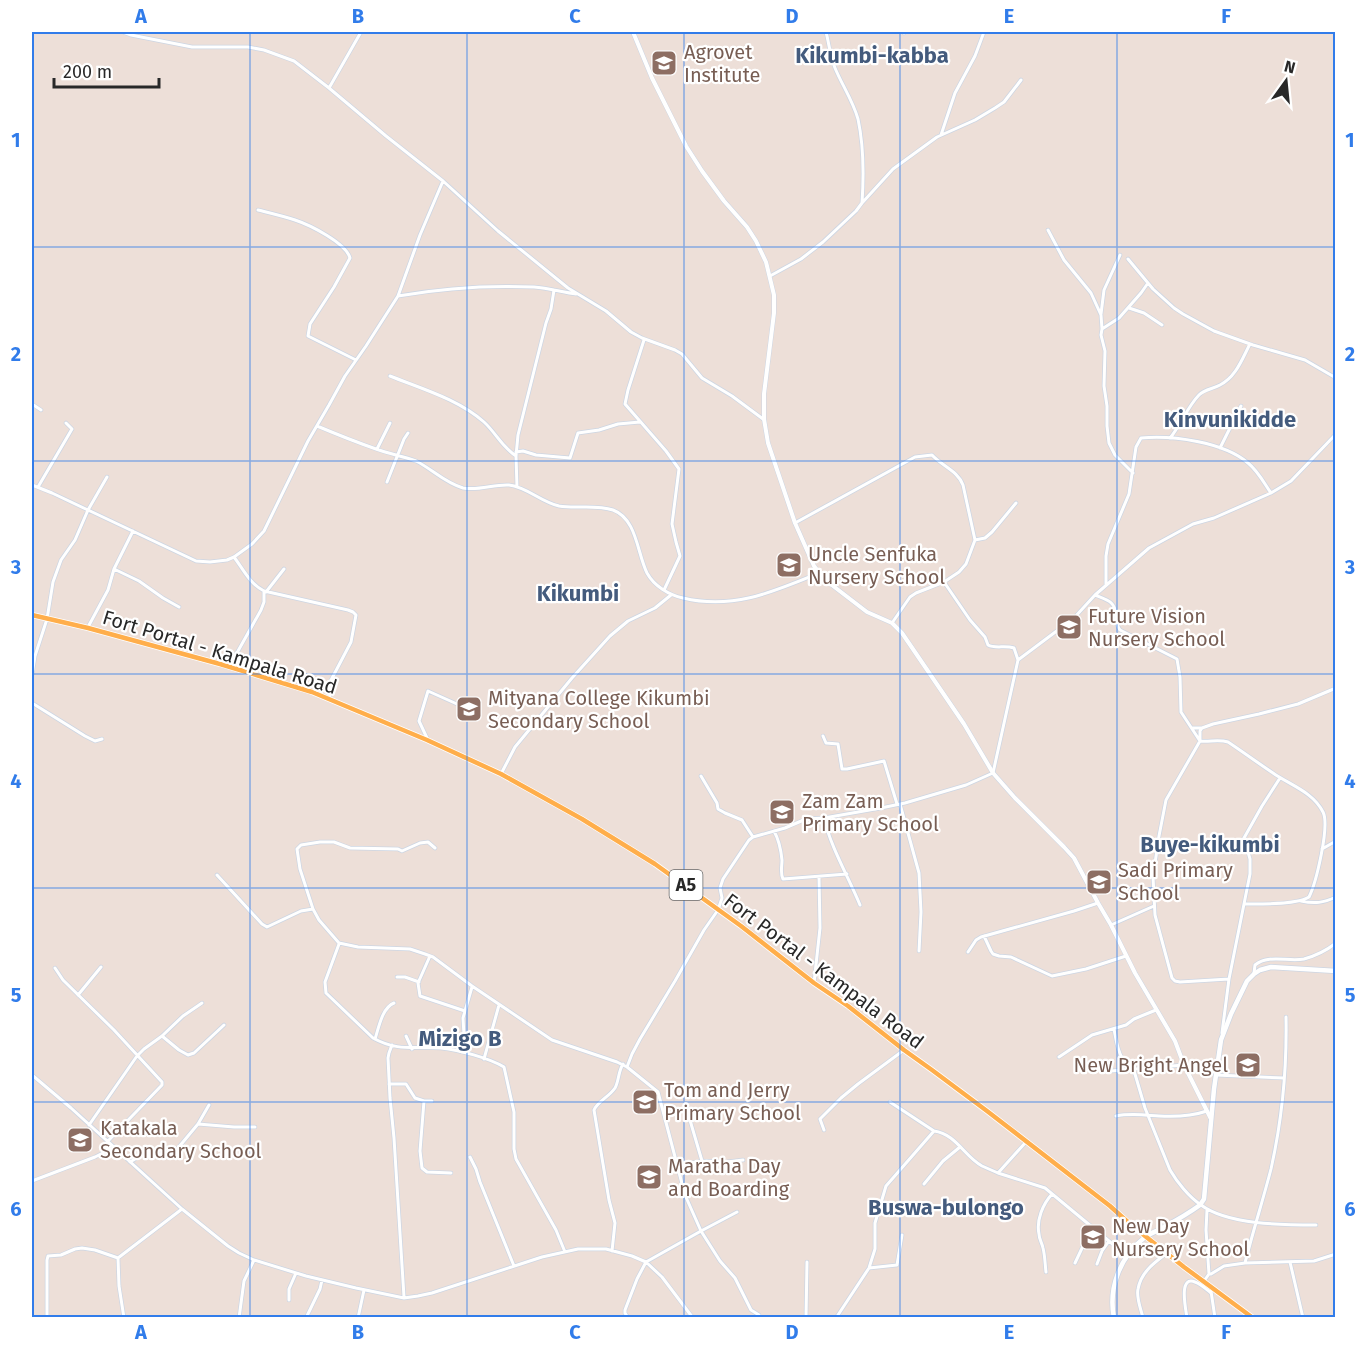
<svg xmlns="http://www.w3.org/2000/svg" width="1367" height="1349" viewBox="0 0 1367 1349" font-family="'Fira Sans',sans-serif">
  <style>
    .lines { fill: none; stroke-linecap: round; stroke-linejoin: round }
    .minor-casing { stroke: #cdd6e3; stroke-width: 4.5 }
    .tertiary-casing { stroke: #cdd6e3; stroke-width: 5 }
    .secondary-casing { stroke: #cdd6e3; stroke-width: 6 }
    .primary-casing { stroke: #fff; stroke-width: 6 }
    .minor { stroke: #fff; stroke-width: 3 }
    .tertiary { stroke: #fff; stroke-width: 4 }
    .secondary { stroke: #fff; stroke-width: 4.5 }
    .primary { stroke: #ffae4b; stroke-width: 4.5 }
    .grid { fill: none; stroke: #317cea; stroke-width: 1.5; stroke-opacity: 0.55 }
    .labels { text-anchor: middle; stroke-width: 4.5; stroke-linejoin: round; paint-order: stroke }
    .shield { fill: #fff; stroke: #686868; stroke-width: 1.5 }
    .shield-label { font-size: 18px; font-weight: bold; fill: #282828 }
    .education-label { font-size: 20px; fill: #785e54; stroke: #fff; text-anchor: start }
    .street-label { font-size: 20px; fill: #282828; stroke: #fff }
    .quarter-label { font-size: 22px; font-weight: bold; fill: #445b7d; stroke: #fff }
    .neatline { fill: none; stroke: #317cea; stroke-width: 2 }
    .grid-label { font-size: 20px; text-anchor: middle; font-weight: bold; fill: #317cea }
  </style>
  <rect width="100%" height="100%" fill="#eddfd8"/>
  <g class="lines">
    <!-- minor casing -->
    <g class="minor-casing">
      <path id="minor" d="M123,32L131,35L192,47H248L264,50L294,61L329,88L386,136L443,181L498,231L568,288L606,311L631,332L642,338L675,350L682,354L702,378L732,396L763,419
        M826,32C829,43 830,56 835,68C842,85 853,101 858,119C864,147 864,174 862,203
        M903,32L904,33
        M329,88L361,32
        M941,135L955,93L975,56L984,32
        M258,210C270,213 283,216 295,220C310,225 346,243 350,258L334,287L310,324L308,336L356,360
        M1048,230L1064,260L1091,293L1101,315L1102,329L1101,335L1105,351L1104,386L1107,406V426L1109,443L1115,455L1133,473
        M1128,259L1153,289L1174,308L1183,314L1214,331L1253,345L1305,360L1336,378
        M770,276L801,259L823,242L856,211L862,203L893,169L937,137L975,120L995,108L1004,102L1021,80
        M398,296C443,288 489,285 534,287C548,288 562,292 576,294
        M1129,308L1144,313L1162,325
        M1101,314L1104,290L1120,255
        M1102,329L1119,318L1141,293L1148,283
        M644,340L628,390L625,404L666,451L679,469L672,524L676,542L680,556L664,590
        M390,376C422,389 458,399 484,422C496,433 501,446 516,456
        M32,404L41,410
        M317,426C336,434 356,442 376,449C389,454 403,456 416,461C432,469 445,483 463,488C479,491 494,484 509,485C527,487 541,502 559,506C577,509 595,504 613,510C637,519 637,553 647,573C654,586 669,595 683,598C733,610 773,592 819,573
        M1170,438C1180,426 1188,406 1199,395C1205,389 1213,389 1220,385C1236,377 1242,359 1250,344
        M1220,448L1241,406
        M377,449L390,423
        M516,452L523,451L536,455L570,458L578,433L599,430L618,424L640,422
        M387,482L404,439L408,433
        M32,485L52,493L88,510L107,477
        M38,487L72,429L66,423
        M517,487L516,456L518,435L546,323L551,309L554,290
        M795,523L915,457L932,455C942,466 958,471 963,485L975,540L966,564L959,572L944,582L916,593L910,597L892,623
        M975,540L985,538L992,532L1016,503
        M234,557C243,569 250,584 264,591L348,610L353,612L356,615L351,642L329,684L330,700
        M114,569L139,581L163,598L179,607
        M944,582L970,620L985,637L988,645C995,649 1005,645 1014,648L1018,660
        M1106,585V556L1108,544L1129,494L1136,447L1141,438C1172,435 1224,442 1248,463C1258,471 1264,483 1271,493
        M266,592L284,569
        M1095,595C1107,600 1115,601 1116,615C1117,622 1116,625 1120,630L1177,659L1180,677L1181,712L1200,741C1210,742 1219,739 1228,742C1243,752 1258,763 1273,773C1290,785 1313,792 1323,812C1330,826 1316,883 1309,897C1297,905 1260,904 1244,904
        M88,627L108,590L114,569L133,531
        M228,666L238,651L261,610L264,602V591
        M32,675L35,656L47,619L53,582L61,560L75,540L88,510L196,561L210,562L227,560L234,557L252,544L264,531L308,441L329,405L345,376L366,346L398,296L420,235L443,181
        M32,703L85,736L95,741L102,739
        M1192,728H1202L1213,724L1259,714L1298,704L1336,688
        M1202,728L1200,731V741L1166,800L1159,836L1153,877L1155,915L1172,978L1175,981L1180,982L1229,979
        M823,736L826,743L838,744L842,769H847L884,761L897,804
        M427,738L419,721L428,691L457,704
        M501,774L515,747L572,678L610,636L628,621L655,608L671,595
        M701,776L717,803L718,809L725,813L742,820L753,837
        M900,804L919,873L921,912L919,951
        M824,818C831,848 848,876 860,905
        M774,831C779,840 781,850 782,860C782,867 780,873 783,879L847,874
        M435,848L428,842L420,843L402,851L398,849L350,848L334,842H320L301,845L297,849L300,869L313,909L319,920L339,943L358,947L410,949L425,954L433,957L472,986L552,1040L617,1062L627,1067
        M1322,849L1336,841
        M217,875L262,924L267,927L301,911L313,909
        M1301,901C1315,904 1323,903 1336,897
        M1111,925L1154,906
        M984,936L991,951L993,954L999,956L1011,957L1052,976L1086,969L1126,956
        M339,944L325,982L326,993L373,1038C398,1052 415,1046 441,1048C459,1050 489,1058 504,1067L514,1112V1149L516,1159L556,1230L565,1252
        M968,952L976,940L981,937L1074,911L1098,903
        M430,956L418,983L420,996L465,1011
        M55,968L63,980L114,1030L162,1082V1085L108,1141
        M1254,973L1255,965C1269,954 1288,962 1304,959C1315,956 1327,950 1336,943
        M397,977H405L419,982
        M814,983L820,928L819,877
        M78,995L101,967
        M1114,1029C1116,1039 1117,1049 1122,1058C1125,1064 1131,1068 1135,1074L1145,1108L1170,1170C1177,1182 1189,1197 1201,1205C1228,1225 1283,1225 1316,1225
        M1222,1033L1229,979L1250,874V859L1244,838L1262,806L1280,778
        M162,1036L179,1050L188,1055L194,1053L224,1025
        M406,1036L412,1049
        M375,1039C379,1027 382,1008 394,1003
        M392,1045L389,1053L388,1058L390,1098L394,1138L404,1297
        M465,1052L463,1018L472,987
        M1059,1057L1092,1035L1126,1025L1134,1019L1156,1010
        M484,1059L499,1005
        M1111,1071L1184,1065
        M32,1075L71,1108L182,1209L228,1246L239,1253L254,1260L306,1276L356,1288L404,1298L418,1296L432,1293L542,1257L578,1249H606L632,1256L646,1262L662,1277L693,1318
        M1216,1075L1284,1078
        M389,1084H406L415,1098L424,1101
        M432,1101H424L420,1151L422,1168L427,1172L451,1173
        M890,1102L934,1131
        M687,1110L702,1161
        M1116,1116C1131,1113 1144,1115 1159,1116C1175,1117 1192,1116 1207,1111
        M198,1124L234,1127H255
        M89,1125L137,1056L144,1049L162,1036L183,1016L202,1003
        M824,1130L820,1119L841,1098L858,1084L904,1050
        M470,1157L476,1169L480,1182L514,1266
        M130,1162L145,1153L166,1155L173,1154L198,1124L209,1105
        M677,1166L702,1161L727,1162L743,1160
        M998,1173L1026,1142
        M32,1181L95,1157L113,1148
        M924,1184L943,1161L960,1147
        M737,1212L701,1231L720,1261L735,1278L751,1310L759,1315V1318
        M612,1251L615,1223L609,1200L594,1110C598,1101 609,1097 615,1088C619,1081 618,1072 623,1064
        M1290,1262L1303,1318
        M1075,1263L1092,1227
        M1245,1263C1253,1231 1263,1200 1271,1169C1282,1120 1287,1068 1286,1017
        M1097,1264L1102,1251L1109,1241
        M869,1268L897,1265L902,1235
        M1046,1272C1045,1264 1045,1256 1043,1248C1042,1243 1039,1239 1039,1234C1036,1220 1043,1204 1052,1194
        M1209,1274H1211L1224,1266L1245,1263L1314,1261L1336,1254
        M1204,1281L1209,1274L1206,1230L1207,1210
        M1211,1291L1215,1318
        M289,1300V1289L296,1273
        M47,1318V1260L48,1256L61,1255L75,1249L82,1248L95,1250L118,1258
        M124,1318L119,1286L118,1258L182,1209
        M239,1318L244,1281L254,1260
        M306,1318L320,1289L322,1280
        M358,1318L364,1290
        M628,1318L625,1313V1310L637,1279L646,1262L701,1231L685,1195L658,1092L627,1067L632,1054L640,1039L675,981L704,930L718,910L722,898L720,888L723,879L749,840L753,837L785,828L806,819L824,818L881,808L905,803L966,785L993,773L1018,660L1074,618L1095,595L1149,548L1193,524L1214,518L1271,493L1291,481L1336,434
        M806,1318L807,1262
        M836,1318L869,1268L875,1249V1223L886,1186L934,1131C956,1134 964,1156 982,1166L998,1173L1045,1188L1127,1256
        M1143,1318C1141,1309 1136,1298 1138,1289C1141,1272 1154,1263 1167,1253
        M1187,1318C1186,1310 1178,1275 1195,1282C1201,1284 1206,1289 1211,1293
        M1207,1318L1215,1317"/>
    </g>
    <!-- tertiary casing -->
    <g class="tertiary-casing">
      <path id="tertiary" d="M633,32L652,78L686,146L702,171L724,201L747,227L756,241L766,262L774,295V313L764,394V419L768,443L795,523L814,566L824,579L867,612L892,623L902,633L964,724L993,773L1015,798L1064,847L1074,858L1098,903L1111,925L1135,973L1175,1041L1184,1065L1211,1119"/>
    </g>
    <!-- secondary casing -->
    <g class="secondary-casing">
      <path id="secondary" d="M1114,1318C1108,1288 1120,1257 1144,1238C1150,1233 1158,1231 1164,1227C1177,1220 1189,1213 1200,1205L1204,1199L1214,1089L1221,1040L1231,1014L1247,981L1254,974L1260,970L1271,967L1336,971"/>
    </g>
    <!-- primary casing -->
    <g class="primary-casing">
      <path id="primary" d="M32,615L88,628L220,664L312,692L427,740L501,774L582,819L655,864L741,926L814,983L848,1006L904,1050L932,1070L987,1111L1110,1206L1130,1224L1184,1267L1253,1318"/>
    </g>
    <!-- minor -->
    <use href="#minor" class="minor"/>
    <!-- tertiary -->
    <use href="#tertiary" class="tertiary"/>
    <!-- secondary -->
    <use href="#secondary" class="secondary"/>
    <!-- primary -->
    <use href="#primary" class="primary"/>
  </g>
  <!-- grid -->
  <path class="grid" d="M250,32V1318M467,32V1318M684,32V1318M900,32V1318M1117,32V1318M32,247H1336M32,461H1336M32,674H1336M32,888H1336M32,1102H1336"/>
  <!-- icons -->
  <defs>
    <g id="school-square" transform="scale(1.35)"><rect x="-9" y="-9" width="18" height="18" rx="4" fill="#8d6e63" stroke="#fff"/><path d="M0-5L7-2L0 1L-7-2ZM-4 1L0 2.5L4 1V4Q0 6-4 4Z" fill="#fff"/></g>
  </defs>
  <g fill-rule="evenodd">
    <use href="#school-square" x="664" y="63"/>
    <use href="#school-square" x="789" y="565"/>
    <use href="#school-square" x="1069" y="627"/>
    <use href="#school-square" x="469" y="709"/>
    <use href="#school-square" x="782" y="812"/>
    <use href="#school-square" x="1099" y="882"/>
    <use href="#school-square" x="1248" y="1065"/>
    <use href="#school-square" x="645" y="1102"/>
    <use href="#school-square" x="80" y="1140"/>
    <use href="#school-square" x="649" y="1177"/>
    <use href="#school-square" x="1093" y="1237"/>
  </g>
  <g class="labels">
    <!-- shield labels -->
    <rect class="shield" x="669.5" y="870" width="33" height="30" rx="4.5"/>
    <g class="shield-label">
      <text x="686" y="891">A5</text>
    </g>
    <!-- education labels -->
    <g class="education-label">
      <text x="684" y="59">Agrovet<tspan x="684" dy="23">Institute</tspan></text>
      <text x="808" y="561">Uncle Senfuka<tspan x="808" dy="23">Nursery School</tspan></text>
      <text x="1088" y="623">Future Vision<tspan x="1088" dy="23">Nursery School</tspan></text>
      <text x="488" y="705">Mityana College Kikumbi<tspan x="488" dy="23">Secondary School</tspan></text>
      <text x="802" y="808">Zam Zam<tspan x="802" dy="23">Primary School</tspan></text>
      <text x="1118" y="877">Sadi Primary<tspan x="1118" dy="23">School</tspan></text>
      <text x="1228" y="1072" text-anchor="end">New Bright Angel</text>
      <text x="664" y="1097">Tom and Jerry<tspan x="664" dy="23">Primary School</tspan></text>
      <text x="100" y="1135">Katakala<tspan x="100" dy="23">Secondary School</tspan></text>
      <text x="668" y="1173">Maratha Day<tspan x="668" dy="23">and Boarding</tspan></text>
      <text x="1112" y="1233">New Day<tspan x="1112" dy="23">Nursery School</tspan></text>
    </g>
    <!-- street labels -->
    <g class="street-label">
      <text transform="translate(220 652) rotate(17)" y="7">Fort Portal - Kampala Road</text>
      <text transform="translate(824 971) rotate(37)" y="7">Fort Portal - Kampala Road</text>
    </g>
    <!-- quarter labels -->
    <g class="quarter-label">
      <text x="872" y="63">Kikumbi-kabba</text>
      <text x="1230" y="427">Kinvunikidde</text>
      <text x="578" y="601">Kikumbi</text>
      <text x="1210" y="852">Buye-kikumbi</text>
      <text x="460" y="1046">Mizigo B</text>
      <text x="946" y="1215">Buswa-bulongo</text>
    </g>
  </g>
  <!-- border -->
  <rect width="1367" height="1349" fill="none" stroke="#ffffff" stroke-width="66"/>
  <!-- north arrow -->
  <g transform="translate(1286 81) rotate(15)" stroke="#ffffff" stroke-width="4.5" paint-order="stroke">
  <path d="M0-4.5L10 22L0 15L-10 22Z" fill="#282828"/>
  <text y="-9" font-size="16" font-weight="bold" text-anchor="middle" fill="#282828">N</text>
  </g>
  <!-- scale -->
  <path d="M54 78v9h105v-9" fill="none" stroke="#282828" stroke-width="3"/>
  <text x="63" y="78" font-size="18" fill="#282828" stroke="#ffffff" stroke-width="4.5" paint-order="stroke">200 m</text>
  <rect x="33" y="33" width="1301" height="1283" class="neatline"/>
  <g class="grid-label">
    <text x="141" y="23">A</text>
    <text x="358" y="23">B</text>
    <text x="575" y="23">C</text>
    <text x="792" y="23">D</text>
    <text x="1009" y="23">E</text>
    <text x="1226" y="23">F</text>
    <text x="16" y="147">1</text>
    <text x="1350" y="147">1</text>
    <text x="16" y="361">2</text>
    <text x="1350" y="361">2</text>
    <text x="16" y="574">3</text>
    <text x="1350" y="574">3</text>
    <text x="16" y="788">4</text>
    <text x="1350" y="788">4</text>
    <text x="16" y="1002">5</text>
    <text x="1350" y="1002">5</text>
    <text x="16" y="1216">6</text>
    <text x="1350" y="1216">6</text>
    <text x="141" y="1339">A</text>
    <text x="358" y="1339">B</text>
    <text x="575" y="1339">C</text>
    <text x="792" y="1339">D</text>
    <text x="1009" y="1339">E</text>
    <text x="1226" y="1339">F</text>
  </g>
</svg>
